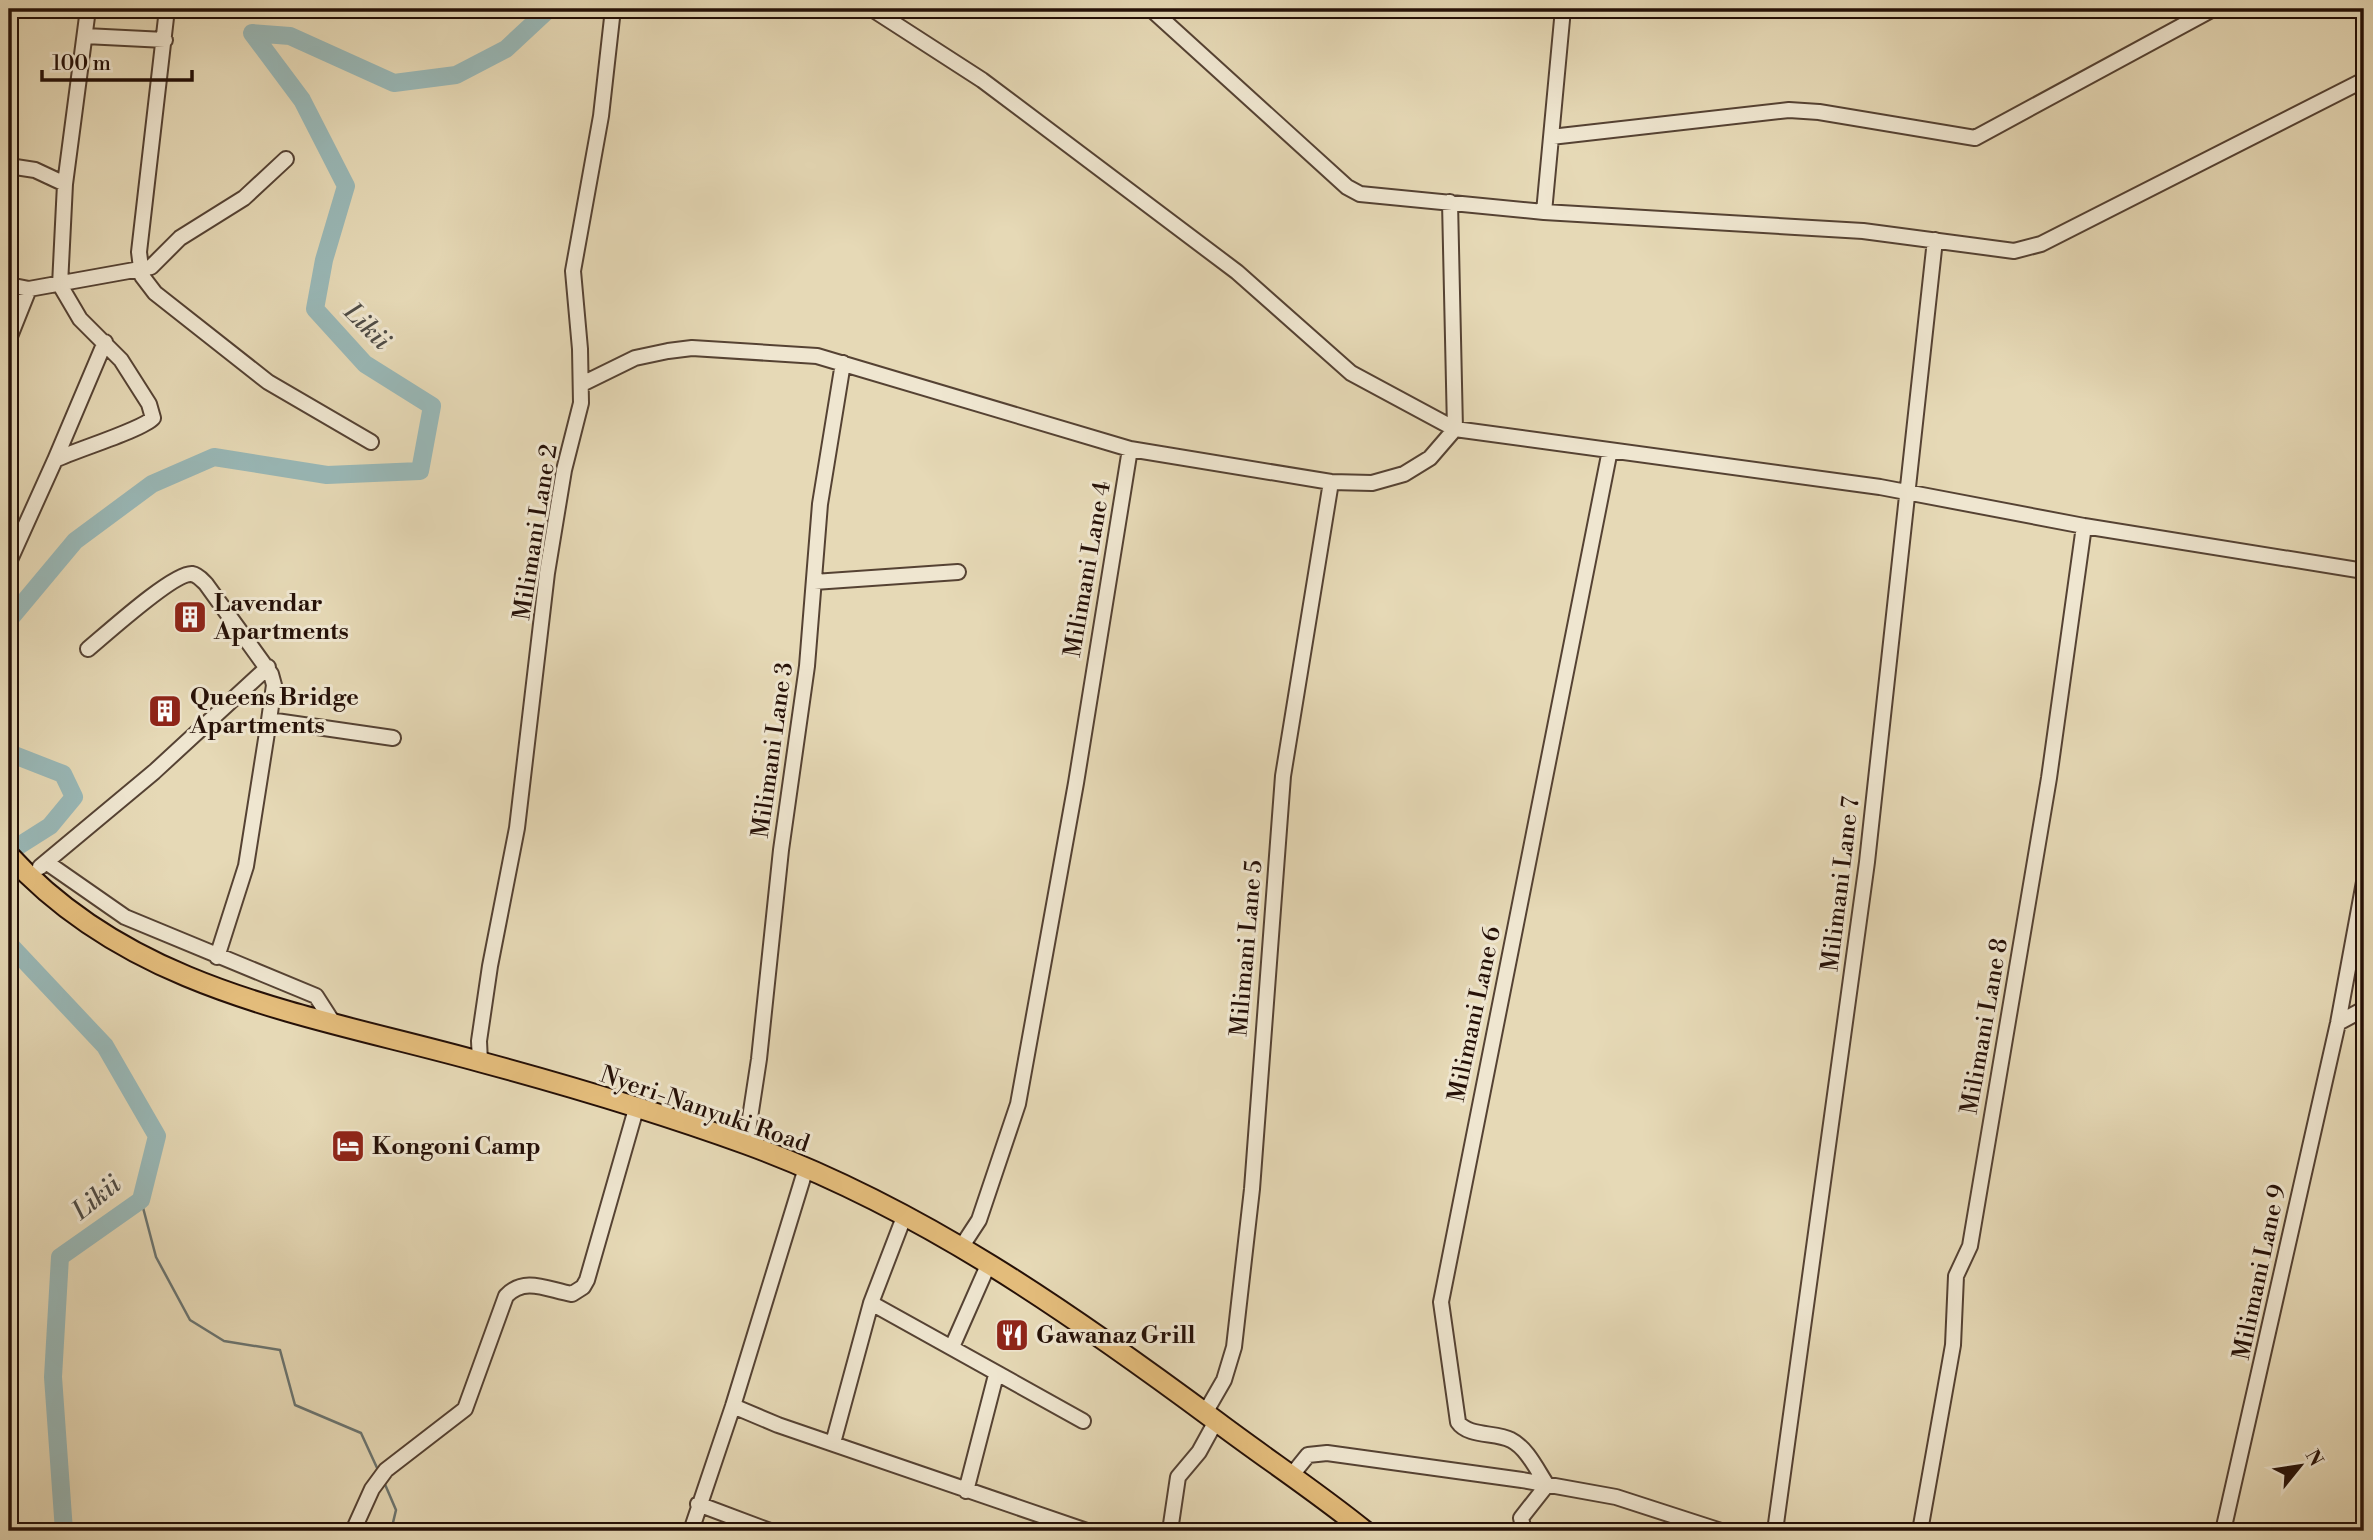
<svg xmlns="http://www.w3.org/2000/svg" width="2373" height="1540" viewBox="0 0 2373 1540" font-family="'Libre Bodoni',serif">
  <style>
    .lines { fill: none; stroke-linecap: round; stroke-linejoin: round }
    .stream { stroke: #6b7571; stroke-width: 2.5 }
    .river { stroke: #99b8b7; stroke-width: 18 }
    .minor-casing { stroke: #554233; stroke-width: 18 }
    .highway-casing { stroke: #251007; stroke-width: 23 }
    .minor { stroke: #efe6d0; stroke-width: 14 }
    .highway { stroke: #e3bc7b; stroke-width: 19 }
    .labels { text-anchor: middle; stroke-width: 6; stroke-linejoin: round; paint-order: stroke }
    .street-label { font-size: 24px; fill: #251007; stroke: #efe6d0 }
    .poi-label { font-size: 24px; font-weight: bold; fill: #251007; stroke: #efe6d0; text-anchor: start }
    .water-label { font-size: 26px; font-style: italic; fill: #4e4b45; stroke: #efe6d0 }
  </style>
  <rect width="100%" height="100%" fill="#e6d9b6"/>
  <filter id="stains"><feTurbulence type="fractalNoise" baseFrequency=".00286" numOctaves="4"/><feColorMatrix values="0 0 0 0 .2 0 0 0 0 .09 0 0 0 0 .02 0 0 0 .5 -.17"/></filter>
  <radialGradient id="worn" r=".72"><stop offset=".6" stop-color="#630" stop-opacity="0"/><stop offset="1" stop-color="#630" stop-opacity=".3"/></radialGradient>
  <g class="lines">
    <!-- stream -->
    <path class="stream" d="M141,1200L156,1257L190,1320L224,1341L280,1350L295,1405L361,1433L378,1470
      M384,1482L396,1510L391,1531"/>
    <!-- river -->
    <path class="river" d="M9,620L75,541L152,484L214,457L327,475L420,471L432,406L365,364L315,309L324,260L346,186L302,100L252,33L290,36L394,83L456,75L506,49L549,9
      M9,753L63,774L74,797L50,826L9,852
      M9,944L105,1046L157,1136L141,1200L60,1257L53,1377L64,1531"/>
    <!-- minor casing -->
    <g class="minor-casing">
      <path id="minor" d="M167,9L139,252L142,276L155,293L268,382L371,442
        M872,9L982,80L1237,272L1351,373L1455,429L1880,487L2084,526L2364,571
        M1151,9L1347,187L1360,194L1544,212L1863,231L2014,251L2041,244L2364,80
        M85,36L165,40
        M1551,137L1789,110L1819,112L1975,138L2213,9
        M9,166L35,170L65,184
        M1544,212L1563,9
        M9,285L29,289L151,267L180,238L244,198L286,159
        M9,339L29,289
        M582,384L635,358L668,351L692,348L817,356L1130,449L1076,783L1018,1104L979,1220L962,1246
        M1130,449L1331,482L1372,483L1404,474L1430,458L1455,429L1450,202
        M55,460L105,342
        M9,562L55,460C75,450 142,430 153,418L149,404L121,360L80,319L60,285L65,184L88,9
        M814,582L958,572
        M88,649C105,635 174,572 192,574C198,575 202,580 206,584L271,674L274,685L269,720L246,866L217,957
        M269,720L393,738
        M46,862L125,917L316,996L334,1024
        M40,867L154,772L268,667
        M2338,1023L2364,1009
        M480,1062L479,1041L490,966L517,828L547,573L564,470L581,403L580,349L573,271L601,116L613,9
        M746,1144L759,1059L781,850L807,666L820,504L843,363
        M871,1303L1083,1421
        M952,1347L989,1263
        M733,1406L778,1425L1087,1531
        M1205,1413L1224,1380L1234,1347L1252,1189L1283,776L1331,482
        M833,1443L871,1303L904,1217
        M1291,1476L1308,1455L1327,1453L1522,1480L1616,1497L1721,1531
        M966,1491L996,1375
        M698,1504L770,1531
        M353,1531L372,1489L386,1470L465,1409L506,1296C525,1276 548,1290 572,1294L583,1287L587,1280L636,1109
        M691,1531L733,1406L806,1168
        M1170,1531L1178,1477L1199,1452L1216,1421
        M1524,1531L1521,1518L1547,1485C1537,1470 1527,1448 1511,1440C1496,1432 1468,1437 1458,1422L1441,1302L1610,450
        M1775,1531L1867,862L1935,240
        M1920,1531L1953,1345L1956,1276L1970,1246L2049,778L2084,526
        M2223,1531L2338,1023L2364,882"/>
    </g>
    <!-- highway casing -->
    <g class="highway-casing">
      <path id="highway" d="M9,855C133,992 312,1015 481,1062C570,1086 660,1113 746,1144C919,1207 1069,1312 1216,1421C1265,1458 1317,1492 1365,1531"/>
    </g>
    <!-- minor -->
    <use href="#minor" class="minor"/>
    <!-- highway -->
    <use href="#highway" class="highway"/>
  </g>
  <!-- icons -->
  <defs>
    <g id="building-square" transform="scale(1.75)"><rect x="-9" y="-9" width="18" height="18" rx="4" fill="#8f2418" stroke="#efe6d0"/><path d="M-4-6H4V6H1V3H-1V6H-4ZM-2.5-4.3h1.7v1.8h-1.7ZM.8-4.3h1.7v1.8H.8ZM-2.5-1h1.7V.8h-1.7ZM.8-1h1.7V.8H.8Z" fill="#fff"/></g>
    <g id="hotel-square" transform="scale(1.75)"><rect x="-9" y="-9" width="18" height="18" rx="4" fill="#8f2418" stroke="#efe6d0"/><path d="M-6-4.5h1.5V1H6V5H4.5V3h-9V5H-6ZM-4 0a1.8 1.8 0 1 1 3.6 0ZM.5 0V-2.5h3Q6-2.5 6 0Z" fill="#fff"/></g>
    <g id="restaurant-square" transform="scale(1.75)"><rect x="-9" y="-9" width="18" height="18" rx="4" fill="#8f2418" stroke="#efe6d0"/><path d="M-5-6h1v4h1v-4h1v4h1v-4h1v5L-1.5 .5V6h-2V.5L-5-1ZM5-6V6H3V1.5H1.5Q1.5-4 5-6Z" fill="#fff"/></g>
  </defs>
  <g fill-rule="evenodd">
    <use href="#building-square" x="190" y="617"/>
    <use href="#building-square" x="165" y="711"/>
    <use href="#hotel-square" x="348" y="1146"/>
    <use href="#restaurant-square" x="1012" y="1335"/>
  </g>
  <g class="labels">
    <!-- street labels -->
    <g class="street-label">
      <text transform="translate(535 532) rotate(-81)" y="8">Milimani Lane 2</text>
      <text transform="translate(1087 569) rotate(-80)" y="8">Milimani Lane 4</text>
      <text transform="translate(772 750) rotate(-82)" y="8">Milimani Lane 3</text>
      <text transform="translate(1840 884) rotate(-83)" y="8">Milimani Lane 7</text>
      <text transform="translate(1246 948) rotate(-85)" y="8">Milimani Lane 5</text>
      <text transform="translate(1474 1014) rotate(-78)" y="8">Milimani Lane 6</text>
      <text transform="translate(1984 1026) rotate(-80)" y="8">Milimani Lane 8</text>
      <text transform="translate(705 1109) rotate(19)" y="8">Nyeri-Nanyuki Road</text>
      <text transform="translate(2259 1272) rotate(-78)" y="8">Milimani Lane 9</text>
    </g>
    <!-- poi labels -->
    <g class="poi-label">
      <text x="214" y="611">Lavendar<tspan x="214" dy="28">Apartments</tspan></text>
      <text x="190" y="705">Queens Bridge<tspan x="190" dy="28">Apartments</tspan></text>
      <text x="372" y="1154">Kongoni Camp</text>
      <text x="1036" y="1343">Gawanaz Grill</text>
    </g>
    <!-- water labels -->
    <g class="water-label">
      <text transform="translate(368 326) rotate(45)" y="9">Likii</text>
      <text transform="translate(96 1197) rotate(-39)" y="9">Likii</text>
    </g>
  </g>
  <!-- margin -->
  <rect width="2373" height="1540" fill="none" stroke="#e6d9b6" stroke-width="35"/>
  <rect x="10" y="10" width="2352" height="1519" fill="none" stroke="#251007" stroke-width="3.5"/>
  <rect x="18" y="18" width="2338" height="1505" fill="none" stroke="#251007" stroke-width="2"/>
  <!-- north arrow -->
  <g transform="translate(2300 1466) rotate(60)" stroke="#efe6d0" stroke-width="5" paint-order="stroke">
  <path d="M0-5L12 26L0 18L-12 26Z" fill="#251007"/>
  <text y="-10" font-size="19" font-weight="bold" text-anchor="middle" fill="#251007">N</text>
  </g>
  <!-- scale -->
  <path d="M42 70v10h150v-10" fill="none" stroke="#251007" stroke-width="3.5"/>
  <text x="52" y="70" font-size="21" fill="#251007" stroke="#efe6d0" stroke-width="5" paint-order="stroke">100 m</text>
  <rect width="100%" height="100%" filter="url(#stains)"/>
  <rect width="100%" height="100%" fill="url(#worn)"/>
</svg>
